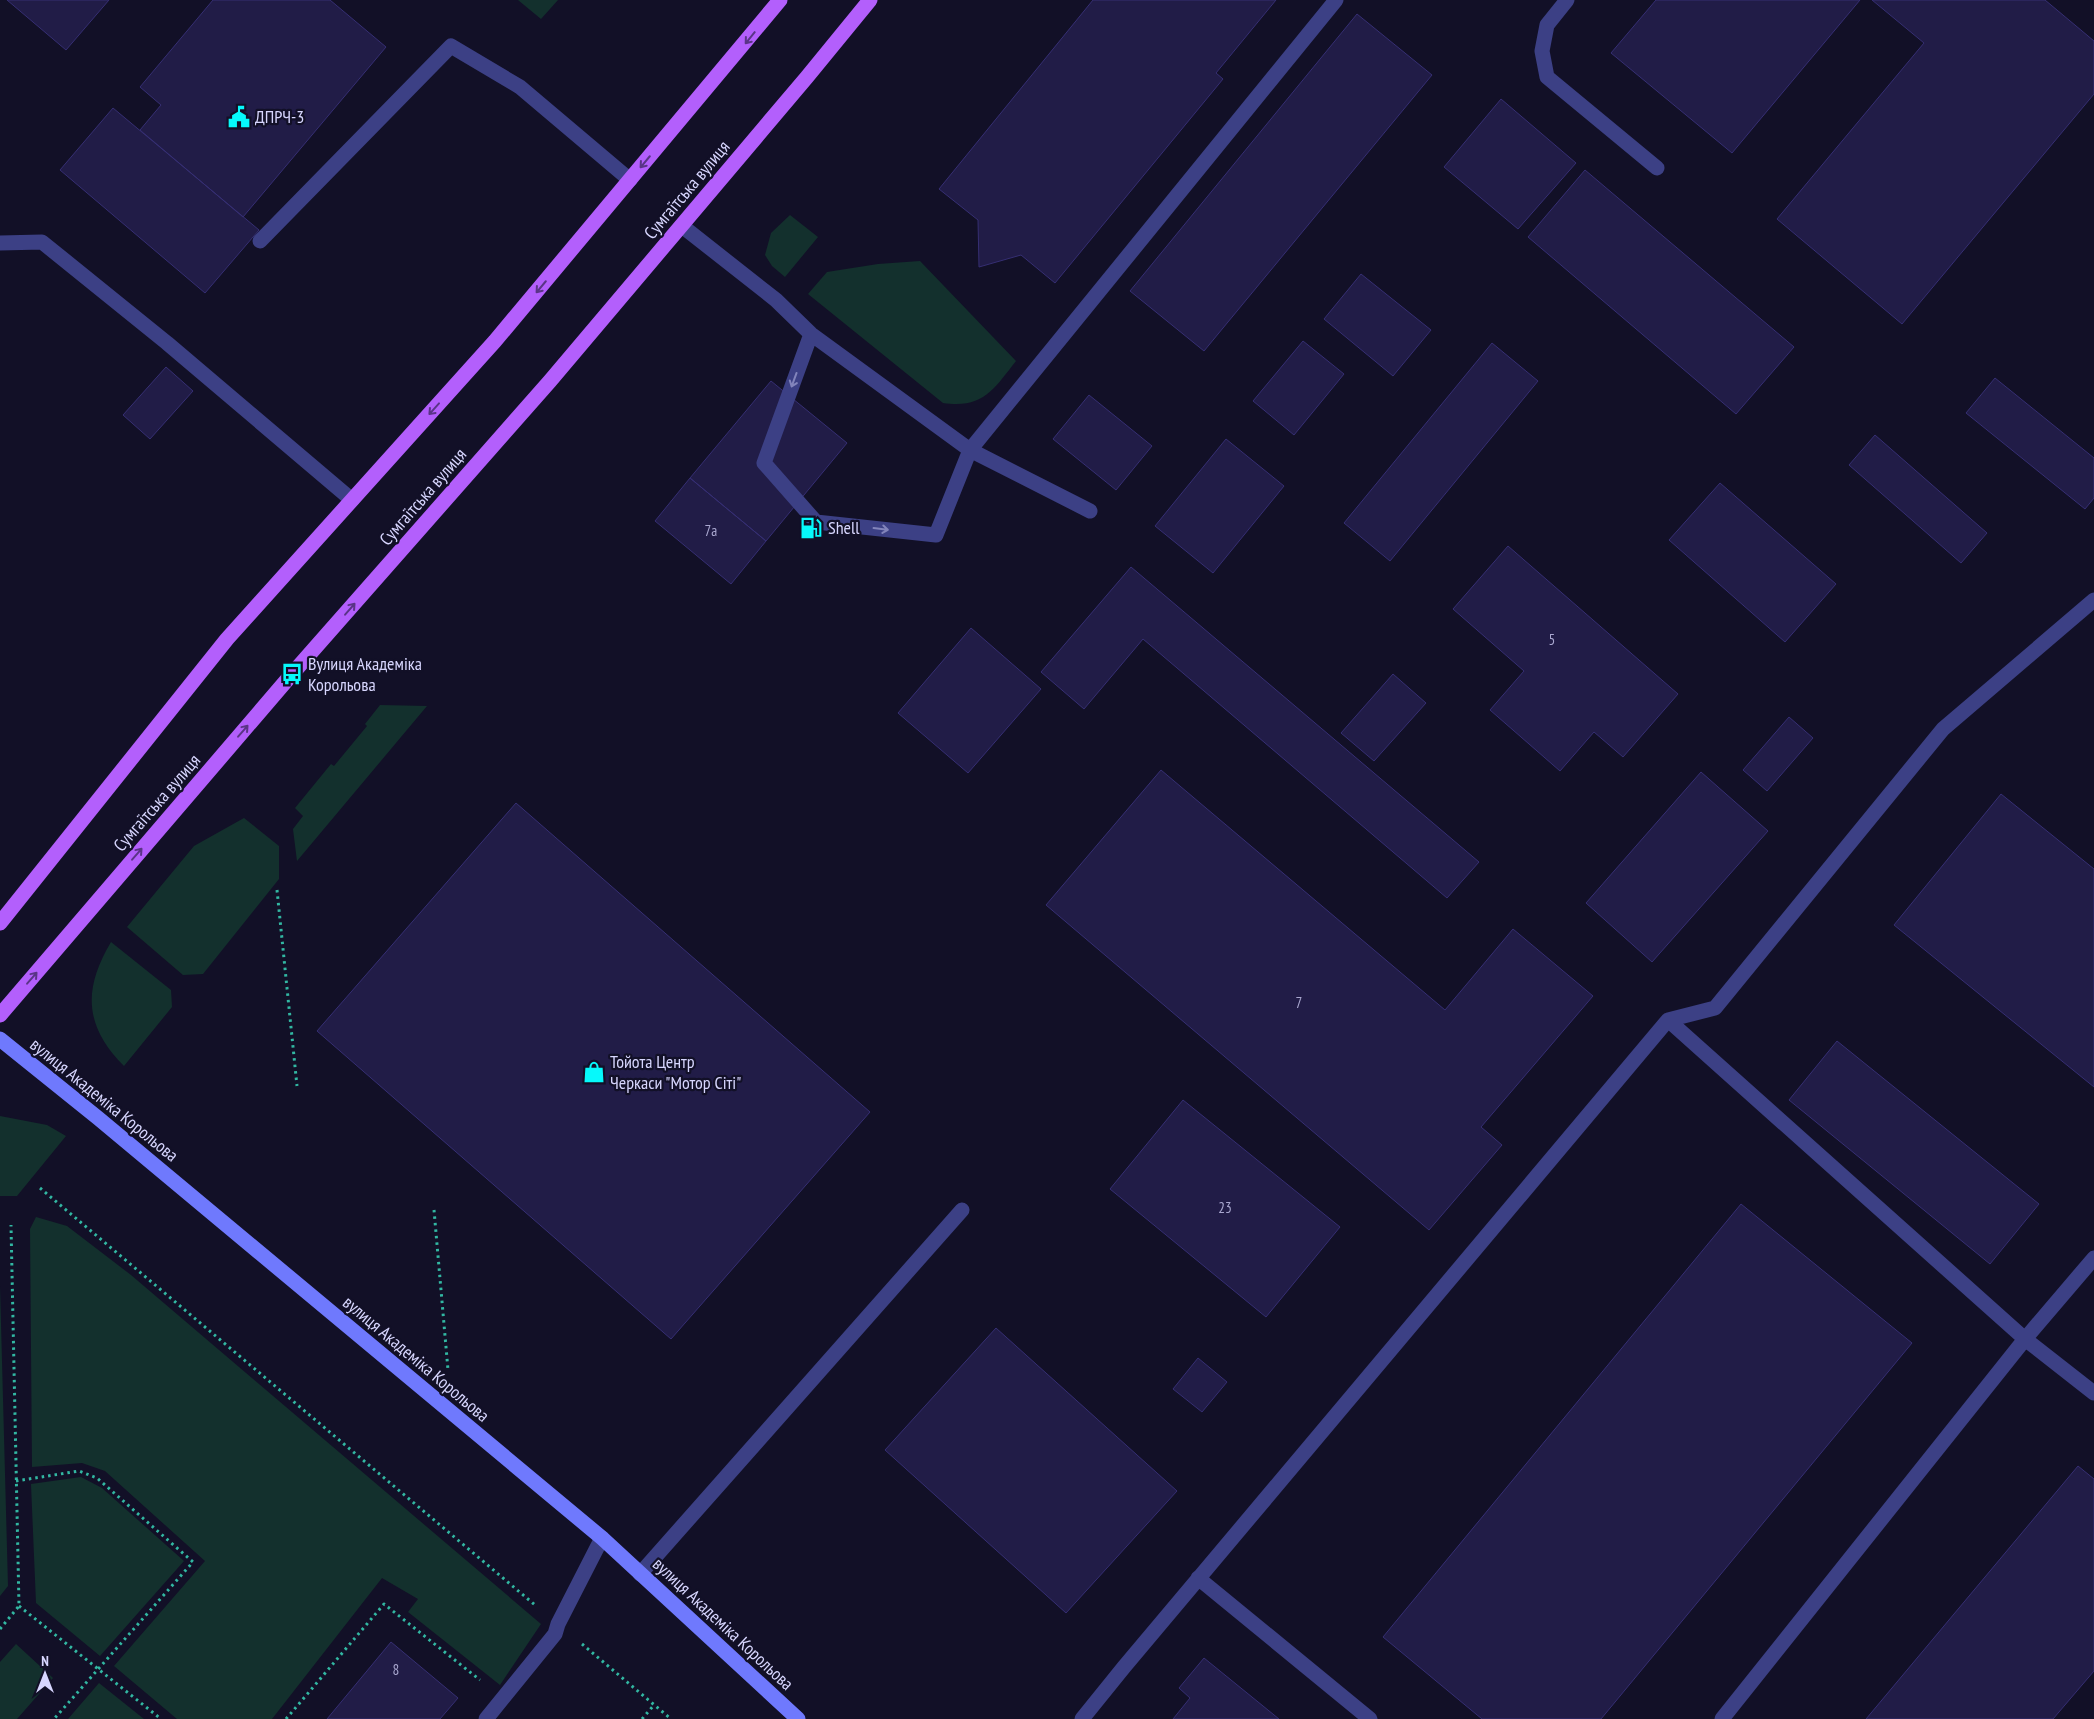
<svg xmlns="http://www.w3.org/2000/svg" width="2094" height="1719" viewBox="0 0 2094 1719" font-family="'PT Sans Narrow',sans-serif">
  <style>
    .green { fill: #13302d }
    .building { fill: #211c47; stroke: #362f73 }
    .lines { fill: none; stroke-linecap: round; stroke-linejoin: round }
    .path { stroke: #32b7a2; stroke-width: 3; stroke-dasharray: 2.5 4; stroke-linecap: butt }
    .lane { stroke: #3c4085; stroke-width: 15 }
    .secondary { stroke: #6f79fd; stroke-width: 15 }
    .primary { stroke: #b35ffc; stroke-width: 15 }
    .oneway { stroke: #5a3487 }
    .oneway2 { stroke: #8284bb }
    .labels { text-anchor: middle; stroke-width: 4.5; stroke-linejoin: round; paint-order: stroke }
    .number-label { font-size: 15px; fill: #aaa8d0 }
    .poi-label { font-size: 18px; fill: #d7d6fe; stroke: #121027; text-anchor: start }
    .street-label { font-size: 18px; fill: #d7d6fe; stroke: #121027 }
  </style>
  <rect width="100%" height="100%" fill="#121027"/>
  <!-- green -->
  <path class="green" d="M518,0H558L541,19Z
    M790,215L818,237L785,277L772,266L765,255L771,233Z
    M920,261L1016,361C994,389 983,409 943,403L808,294L827,272L878,264Z
    M380,705L427,706L297,861L293,829L303,816L295,808L331,764L334,766L367,726L365,724Z
    M244,818L279,846V879L203,974L183,975L127,927L194,846Z
    M111,942L171,990L172,1007L124,1066C84,1026 83,989 111,942Z
    M0,1116L47,1125L66,1136L17,1196H0Z
    M36,1217L67,1226L131,1275L541,1624L500,1685L408,1612L418,1599L382,1578L272,1719H177L114,1666L205,1561L105,1471L82,1463L32,1467L30,1229Z
    M0,1286L8,1586L0,1596Z
    M81,1477L102,1488L184,1561L100,1656L36,1603L31,1484Z
    M16,1644L53,1678L17,1719H0V1662Z
    M99,1683L144,1719H68Z"/>
  <!-- building -->
  <path class="building" d="M7,0H109L66,50Z
    M213,0H330L386,47L243,217L140,130L161,105L140,87Z
    M1093,0H1276L1216,73L1223,79L1055,283L1021,255L979,267L978,220L939,189Z
    M1656,0H1860L1732,153L1611,53Z
    M1872,0H2045L2094,41V94L1902,324L1777,219L1924,43Z
    M1357,14L1432,75L1204,351L1130,291Z
    M1501,99L1576,163L1518,229L1444,167Z
    M113,108L259,230L205,293L60,170Z
    M1585,170L1794,347L1736,414L1528,237Z
    M1361,274L1431,330L1393,376L1324,319Z
    M1303,341L1344,374L1294,435L1253,401Z
    M1492,343L1538,381L1390,561L1344,523Z
    M166,367L193,391L150,439L123,415Z
    M1995,378L2094,458V498L2085,509L1966,413Z
    M771,381L847,443L766,541L690,478Z
    M1089,395L1152,446L1116,490L1053,439Z
    M1875,435L1987,533L1961,563L1849,465Z
    M1226,439L1284,486L1213,573L1155,526Z
    M690,478L766,541L731,584L655,521Z
    M1720,483L1836,584L1785,642L1669,540Z
    M1508,546L1678,694L1623,757L1594,732L1560,771L1490,710L1524,671L1453,609Z
    M1131,567L1479,862L1447,898L1143,639L1084,709L1041,672Z
    M971,628L1041,689L968,773L898,713Z
    M1393,674L1426,703L1374,761L1341,733Z
    M1789,717L1813,738L1767,791L1743,770Z
    M1161,770L1445,1010L1513,929L1593,996L1481,1127L1502,1145L1429,1230L1046,905Z
    M1701,772L1768,831L1652,962L1586,903Z
    M2001,794L2094,869V1087L1894,925Z
    M516,803L870,1112L671,1339L317,1031Z
    M1837,1041L2039,1204L1990,1264L1789,1100Z
    M1183,1100L1340,1227L1266,1317L1110,1189Z
    M1741,1204L1912,1343L1601,1719H1482L1383,1637Z
    M996,1328L1177,1491L1066,1613L885,1450Z
    M1198,1358L1227,1382L1202,1412L1173,1389Z
    M2078,1466L2094,1479V1671L2053,1719H1866Z
    M391,1642L458,1698L440,1719H327Z
    M1204,1658L1279,1719H1173L1190,1698L1179,1688Z"/>
  <g class="lines">
    <!-- path -->
    <path class="path" d="M277,890L297,1086
      M40,1188L535,1605
      M434,1210L448,1370
      M16,1481L79,1471L97,1478L193,1562L54,1719
      M19,1606L161,1719
      M0,1629L19,1606L11,1225
      M582,1644L671,1719
      M286,1719L384,1604L480,1680
      M642,1719L654,1705"/>
    <!-- lane -->
    <path class="lane" d="M1567,0L1547,25L1542,51L1547,77L1657,168
      M682,226L776,300L811,334L970,450L1090,511
      M260,241L451,46L520,87L630,180
      M0,243L42,242L167,343L352,500
      M811,334L764,463L816,522L936,535L970,450L1336,0
      M1668,1020L2025,1339L2094,1393
      M640,1574L962,1210
      M1198,1578L1370,1719
      M486,1719L555,1634L558,1624L602,1538
      M1082,1719L1124,1667L1668,1020L1715,1008L1943,729L2094,600
      M1722,1719L2025,1339L2094,1258"/>
    <!-- secondary -->
    <path class="secondary" d="M0,1039L98,1118L602,1538L798,1719"/>
    <!-- primary -->
    <path class="primary" d="M0,923L227,639L495,341L780,0
      M0,1015L292,674L550,381L807,77L870,0"/>
  </g>
  <!-- one-way arrows -->
  <defs><path id="oneway-shaft" d="M-6 0H5M1.5-3L5.5 0L1.5 3" fill="none" stroke-width="1.6" stroke-linecap="round" stroke-linejoin="round" transform="scale(1.25)"/></defs>
  <g class="oneway">
    <use href="#oneway-shaft" transform="translate(750 38) rotate(129)"/>
    <use href="#oneway-shaft" transform="translate(645 162) rotate(130)"/>
    <use href="#oneway-shaft" transform="translate(541 287) rotate(130)"/>
    <use href="#oneway-shaft" transform="translate(434 409) rotate(132)"/>
    <use href="#oneway-shaft" transform="translate(350 609) rotate(-49)"/>
    <use href="#oneway-shaft" transform="translate(243 731) rotate(-49)"/>
    <use href="#oneway-shaft" transform="translate(137 854) rotate(-49)"/>
    <use href="#oneway-shaft" transform="translate(32 978) rotate(-49)"/>
  </g>
  <g class="oneway2">
    <use href="#oneway-shaft" transform="translate(794 380) rotate(110)"/>
    <use href="#oneway-shaft" transform="translate(881 529) rotate(7)"/>
  </g>
  <!-- icons -->
  <defs>
    <g id="civic-bare" transform="scale(1.725)"><path d="M-.6-6.5H3V-4.5H.6V-3L4-1V1h2V6H-6V1h2V-1L-.6-3ZM-1.2 2.5V6h2.4V2.5Z" fill="#06f9fb" stroke="#121027" stroke-width="2.5" paint-order="stroke"/></g>
    <g id="fuel-bare" transform="scale(1.725)"><path d="M-5.5-6h7V0h2V4h1.3V-2.5L3-4.5l.8-.8L6-3V5H2.5V1h-1V6h-7ZM-4.2-4.7v3.2H.2V-4.7Z" fill="#06f9fb" stroke="#121027" stroke-width="2.5" paint-order="stroke"/></g>
    <g id="bus-bare" transform="scale(1.725)"><path d="M-5-6H5V4H4V6H2V4H-2V6H-4V4H-5ZM-3.5-4V0h7V-4ZM-3.5 1.2v1.5H-2V1.2ZM2 1.2v1.5H3.5V1.2Z" fill="#06f9fb" stroke="#121027" stroke-width="2.5" paint-order="stroke"/></g>
    <g id="shop-bare" transform="scale(1.725)"><path d="M-5-2.5h2.3a2.7 3.5 0 0 1 5.4 0H5L5.5 6h-11ZM-1.5-2.5h3a1.5 2.3 0 0 0-3 0Z" fill="#06f9fb" stroke="#121027" stroke-width="2.5" paint-order="stroke"/></g>
  </defs>
  <g fill-rule="evenodd">
    <use href="#civic-bare" x="239" y="117"/>
    <use href="#fuel-bare" x="811" y="528"/>
    <use href="#bus-bare" x="292" y="674"/>
    <use href="#shop-bare" x="594" y="1072"/>
  </g>
  <g class="labels">
    <!-- number labels -->
    <g class="number-label">
      <text x="711" y="536">7а</text>
      <text x="1552" y="645">5</text>
      <text x="1299" y="1008">7</text>
      <text x="1225" y="1213">23</text>
      <text x="396" y="1675">8</text>
    </g>
    <!-- poi labels -->
    <g class="poi-label">
      <text x="255" y="123">ДПРЧ-3</text>
      <text x="828" y="534">Shell</text>
      <text x="308" y="670">Вулиця Академіка<tspan x="308" dy="21">Корольова</tspan></text>
      <text x="610" y="1068">Тойота Центр<tspan x="610" dy="21">Черкаси "Мотор Сіті"</tspan></text>
    </g>
    <!-- street labels -->
    <g class="street-label">
      <text transform="translate(687 190) rotate(-50)" y="6">Сумгаїтська вулиця</text>
      <text transform="translate(423 497) rotate(-49)" y="6">Сумгаїтська вулиця</text>
      <text transform="translate(157 803) rotate(-49)" y="6">Сумгаїтська вулиця</text>
      <text transform="translate(104 1100) rotate(39)" y="6">вулиця Академіка Корольова</text>
      <text transform="translate(416 1359) rotate(40)" y="6">вулиця Академіка Корольова</text>
      <text transform="translate(723 1624) rotate(43)" y="6">вулиця Академіка Корольова</text>
    </g>
  </g>
  <!-- north arrow -->
  <g transform="translate(45 1674)" stroke="#121027" stroke-width="4" paint-order="stroke">
  <path d="M0-4L9 19L0 12L-9 19Z" fill="#d7d6fe"/>
  <text y="-8" font-size="14" font-weight="bold" text-anchor="middle" fill="#d7d6fe">N</text>
  </g>
</svg>
